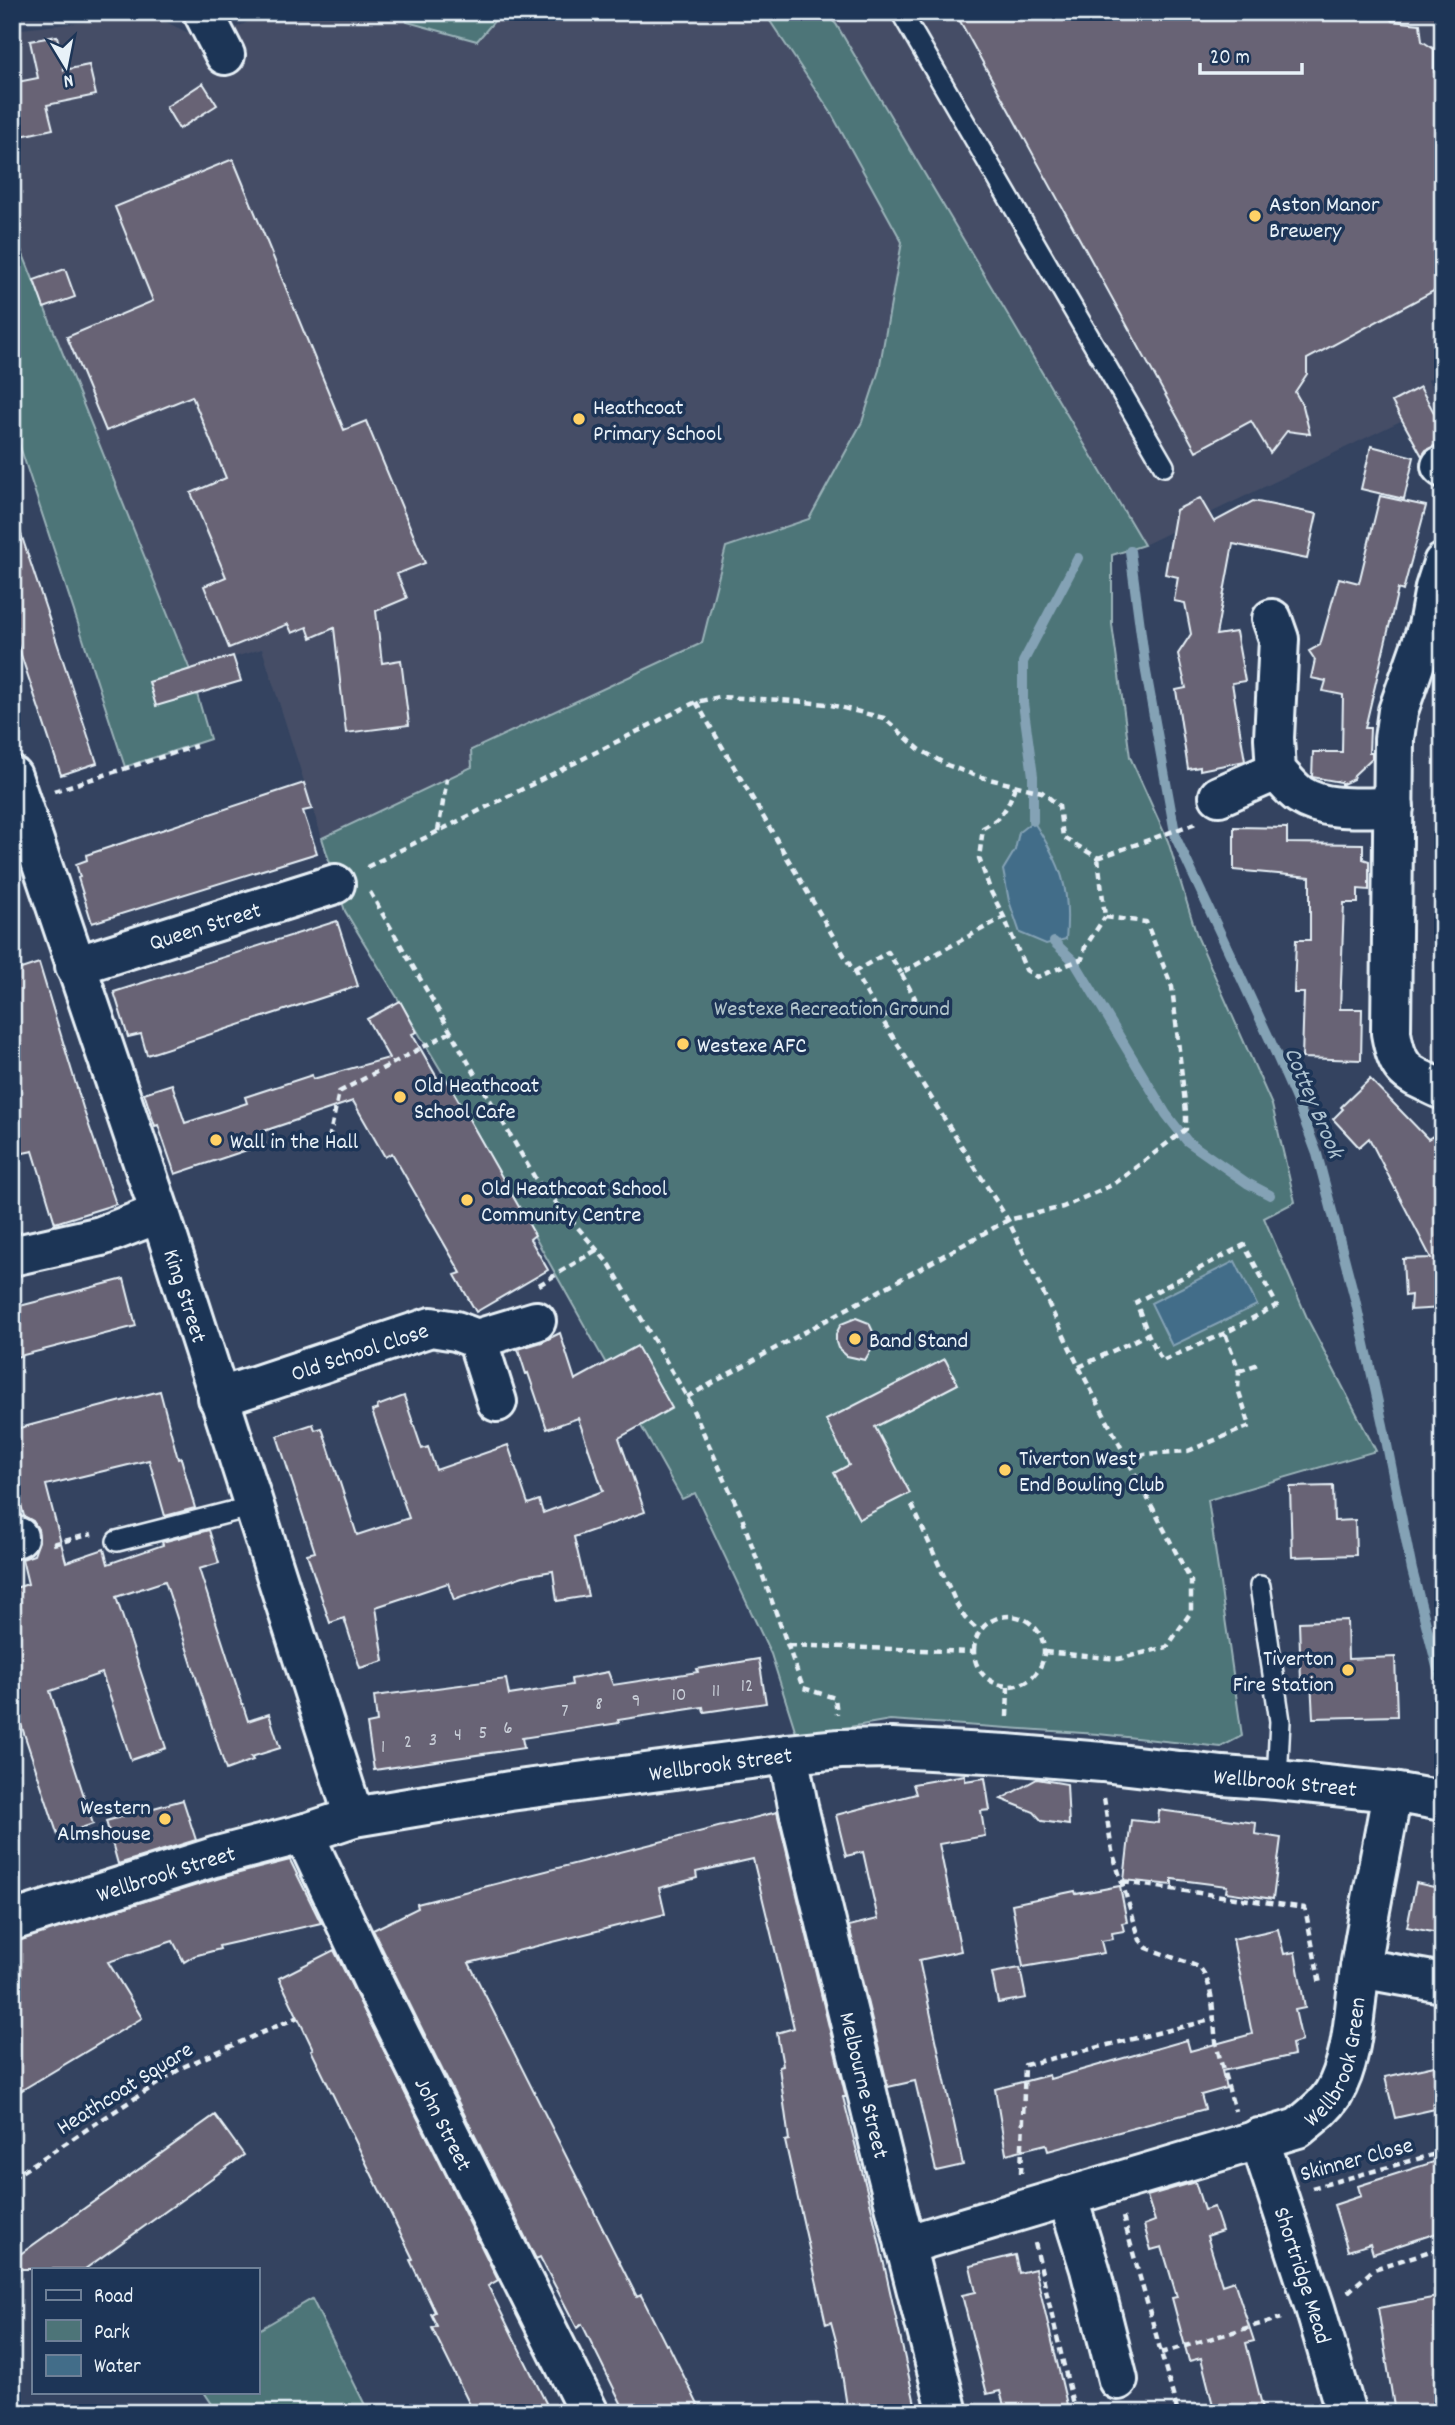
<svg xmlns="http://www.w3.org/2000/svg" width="1455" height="2425" viewBox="0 0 1455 2425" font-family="Dekko,sans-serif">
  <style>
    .built { fill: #444d66 }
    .green { fill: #4d7478; stroke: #9ab2b8; stroke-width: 2 }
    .water { fill: #426d89; stroke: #84a2b5; stroke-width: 2 }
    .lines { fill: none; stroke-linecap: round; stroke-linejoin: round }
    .stream { stroke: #84a2b5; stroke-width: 10 }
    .building { fill: #686474; stroke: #e8f1f8; stroke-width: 2 }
    .service-casing { stroke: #e8f1f8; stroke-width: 24 }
    .minor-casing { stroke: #e8f1f8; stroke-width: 44 }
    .path { stroke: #e8f1f8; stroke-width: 4.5; stroke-dasharray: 7 5; stroke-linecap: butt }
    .service { stroke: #1d3557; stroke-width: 19 }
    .minor { stroke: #1d3557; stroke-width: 38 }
    .poi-dot { fill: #ffd166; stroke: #1d3557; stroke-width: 2.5 }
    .labels { text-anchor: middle; stroke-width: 7; stroke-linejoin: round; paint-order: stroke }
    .number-label { font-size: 19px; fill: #c8ced7 }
    .poi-label { font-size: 23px; fill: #e8f1f8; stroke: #1d3557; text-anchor: start }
    .street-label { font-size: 23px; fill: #e8f1f8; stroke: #1d3557 }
    .park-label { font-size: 23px; fill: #b2c5cb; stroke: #1d3557 }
    .water-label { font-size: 24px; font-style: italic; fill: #aec3d1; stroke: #1d3557 }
  </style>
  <rect width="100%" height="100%" fill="#344360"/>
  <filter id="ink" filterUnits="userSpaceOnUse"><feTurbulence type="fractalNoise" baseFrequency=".0143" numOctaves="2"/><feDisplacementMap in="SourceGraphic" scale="14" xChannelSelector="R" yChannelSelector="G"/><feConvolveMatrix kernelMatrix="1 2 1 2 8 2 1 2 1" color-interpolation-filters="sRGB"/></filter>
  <g filter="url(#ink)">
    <!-- built -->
    <path class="built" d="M270,12H1443V372L1428,380L1438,403L1144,545L717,652L322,838L262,649L190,670L12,227V30L151,15L206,41Z"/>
    <!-- green -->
    <path class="green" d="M402,12H502L477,41L407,22Z
      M764,12H823L836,24L1144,545L1112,555V624L1130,757L1168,841L1197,936L1272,1105L1295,1202L1264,1218L1308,1320L1376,1451L1208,1500L1242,1736L1221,1747L1098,1734L890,1720L797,1736L771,1654L695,1493L682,1499L445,1077L345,911L322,838L472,767L471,750L702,643L726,547L809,519L862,422L879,370L902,242L830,111Z
      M12,227L190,670L210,739L125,767L12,422Z
      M312,2299L369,2413H218L204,2392H257V2331Z"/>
    <!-- water -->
    <path class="water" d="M1033,821C1061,864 1071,887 1066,939L1046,944L1020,933L1009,901L1003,870L1015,850L1019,832Z
      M1235,1261L1257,1305L1172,1346L1151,1303Z"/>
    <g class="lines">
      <!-- stream -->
      <path class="stream" d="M1130,551L1146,672L1176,838L1270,1040L1299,1106L1317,1154L1355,1299L1383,1425L1412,1570L1440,1678
        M1033,821V776L1023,703V662L1078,558
        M1054,942L1074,961L1166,1114L1187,1141L1247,1183L1270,1195"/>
    </g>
    <!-- building -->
    <path class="building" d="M955,12H1387L1392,21L1420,24L1422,41L1434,49V72L1443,82V286L1307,359V374L1295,392L1303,406L1310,434L1287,431L1270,453L1251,421L1196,451Z
      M57,36L64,70L89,65L96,95L47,105L53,129L12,138V83L38,78L30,41Z
      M203,83L217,105L179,129L166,107Z
      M233,159L344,430L366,421L425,563L397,574L407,598L376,611L382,663L401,660L409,725L346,733L334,628L311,638L307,627L292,633L288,624L229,648L204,586L226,577L191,493L226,478L192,396L106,431L67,337L153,301L115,207Z
      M65,269L75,297L44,308L34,280Z
      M1420,387L1443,429V442L1426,450L1422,456L1392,402Z
      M1371,446L1414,457L1404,499L1361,489Z
      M1380,496L1426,506L1403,591L1398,589L1365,728H1370L1369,753H1372V758L1354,775L1353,779L1341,785V782L1312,777L1313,752H1342L1343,695L1323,691L1326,681L1311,678L1315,660L1309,651L1320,645L1339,578L1359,583Z
      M1200,498L1214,522L1253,501L1317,514L1307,559L1233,544L1216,635L1236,632L1245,681L1232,683L1245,761L1200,770V767L1188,769L1176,690L1186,688L1178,654L1191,634L1185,603L1174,601L1178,577L1165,574L1176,510Z
      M17,522L97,763L61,775L12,628V523Z
      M233,656L241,681L156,706L149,682Z
      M304,783L312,809L303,811L317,853L92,923L78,878L80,877L76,864L87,860L86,855Z
      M1234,827L1287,828V843L1363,844V859L1369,861V890L1358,889V903H1344L1340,1009H1362L1361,1060L1302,1058L1304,993H1294L1296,940H1310V877L1234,870Z
      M337,921L358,986L147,1055L141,1034L128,1037L114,992Z
      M39,963L84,1111L116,1204L55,1223L33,1151L18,1154L12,1135V972Z
      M400,1001L417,1032L412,1034L439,1081L445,1077L535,1235L530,1239L548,1270L476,1312L455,1275L461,1273L392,1153L385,1157L353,1101L261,1132L265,1144L175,1174L158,1125L155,1126L144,1093L172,1084L185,1123L247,1103L245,1097L312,1075L313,1079L389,1058L367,1019Z
      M1370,1079L1428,1139L1433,1136L1443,1156V1308L1410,1310L1411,1295L1405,1296L1403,1259L1431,1258L1369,1138L1359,1147L1333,1119L1343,1109L1341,1107Z
      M124,1279L136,1326L12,1358V1308Z
      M856,1318L869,1323L875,1336L874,1345L865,1360L847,1356L838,1348L836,1342V1334L841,1324Z
      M560,1333L575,1380L637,1346L672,1408L619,1438L645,1512L574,1537L588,1596L557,1601L553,1571L523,1576L454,1600L448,1583L376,1607L384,1661L360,1668L344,1618L330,1623L307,1554L315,1552L277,1436L313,1424L315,1430L322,1428L357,1535L409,1518L372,1411L378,1409L377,1406L404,1396L422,1449L428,1447L436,1470L508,1445L528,1504L539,1500L543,1513L603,1491L578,1418L547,1429L528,1373L526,1374L518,1349L542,1342Z
      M945,1359L958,1384L875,1427L910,1493L859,1519L834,1473L849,1465L826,1420Z
      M160,1391L178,1459L181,1458L195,1508L165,1516L149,1460L46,1485L66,1562L104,1549L108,1564L163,1545L162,1542L209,1530L219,1563L199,1569L248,1721L269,1714L280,1748L251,1757L253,1760L226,1770L165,1581L116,1597L166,1748L131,1760L102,1673L50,1691L93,1824L58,1836L12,1697V1589L28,1584L22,1559L34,1555L39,1541L38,1529L33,1521L24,1516L20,1501L12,1468V1430Z
      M1333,1486L1334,1521L1355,1520L1356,1555L1292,1557L1290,1487Z
      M1347,1620L1348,1659L1395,1657L1397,1716L1313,1718L1311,1680L1301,1681L1299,1622Z
      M759,1659L766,1703L704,1712L703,1707L618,1720L619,1723L522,1738L524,1748L374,1770L367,1724L377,1722L374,1696L506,1679L509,1695L572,1685L571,1679L608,1672L613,1685L698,1672L697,1669Z
      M965,1775V1781L985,1778L990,1810L981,1811L985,1836L939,1844L961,1951L919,1960L963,2165L936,2171L915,2081L888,2087L849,1926L878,1919L863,1852L846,1856L836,1815L916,1794L913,1784Z
      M1037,1779L1067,1784L1069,1825L1042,1821L1034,1812L1001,1799Z
      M183,1800L196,1840L118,1864L106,1821Z
      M1159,1810L1256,1823L1255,1834L1281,1838L1273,1899L1226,1892L1227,1886L1172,1879V1885L1124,1880L1131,1820L1158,1823Z
      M777,1812L846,2097H843L872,2210L917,2413H848L838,2348L831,2322L826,2324L785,2141L789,2140L779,2067L783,2066L777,2033L794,2028L753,1859L696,1872L697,1878L659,1888L665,1914L469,1963L637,2297L641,2295L666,2345L668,2344L702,2413H626L582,2324L577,2328L540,2257L536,2259L373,1930L418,1908L417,1904Z
      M290,1860L321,1923L219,1946L220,1949L194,1956L184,1962L173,1941L108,1962L142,2018L12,2096V1942L220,1878Z
      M1416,1883L1443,1889V1934L1407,1927Z
      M1120,1886L1127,1922L1122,1923L1124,1931L1112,1933L1113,1939L1101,1941L1104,1953L1023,1967L1012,1904L1075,1891L1076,1894Z
      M1278,1929L1284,1954L1295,1952L1305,2008L1295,2010L1302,2041L1292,2044L1294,2055L1222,2071L1226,2088L1201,2095L1205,2109L1048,2151L1046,2144L1006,2154L995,2089L1049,2075L1050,2079L1187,2040L1190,2051L1252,2034L1233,1939Z
      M334,1950L498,2280L488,2286L551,2413H474L432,2328L437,2326L431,2314L435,2312L410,2260L413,2259L311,2050L313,2049L279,1978Z
      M1020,1968L1026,1998L998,2003L992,1973Z
      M1443,2064V2100L1433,2102L1435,2109L1395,2118L1385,2077Z
      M215,2115L244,2155L85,2269H12V2260Z
      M1443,2159V2231L1373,2254L1370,2244L1348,2251L1334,2205L1361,2196L1358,2186Z
      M1195,2182L1204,2210L1214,2207L1222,2231L1207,2236L1222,2285L1234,2281L1254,2341L1246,2343L1264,2413H1215L1201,2358L1189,2361L1172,2298L1177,2297L1162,2247L1151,2250L1144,2225L1155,2221L1147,2196Z
      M1015,2255L1019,2273L1035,2269L1069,2413H1006L1000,2391L987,2394L962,2295L976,2292L970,2266Z
      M1443,2296V2381L1437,2382L1442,2413H1395L1378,2308Z"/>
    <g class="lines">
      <!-- service casing -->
      <g class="service-casing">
        <path id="service" d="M901,12L1164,466
          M117,1541L254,1506
          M1260,1586L1280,1721L1277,1780"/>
      </g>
      <!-- minor casing -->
      <g class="minor-casing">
        <g id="minor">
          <path d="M203,12L225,55"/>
          <path d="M1441,466L1443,468"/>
          <path d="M1443,563L1435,588L1428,626L1398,711L1394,739L1391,1033C1398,1074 1408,1073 1443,1090"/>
          <path d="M1272,619L1279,639L1274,738L1276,771C1284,779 1291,789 1300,795C1326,812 1365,807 1394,807"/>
          <path id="s1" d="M12,776L160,1213L354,1817"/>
          <path d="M1219,796L1276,771"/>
          <path id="s2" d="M75,966L335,884"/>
          <path d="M12,1256L101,1236L160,1213"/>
          <path d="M477,1339L536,1321"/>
          <path id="s3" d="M218,1398L431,1327L456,1331L477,1339L497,1402"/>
          <path d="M12,1539L18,1537"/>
          <path id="s4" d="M788,1754L799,1811L880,2146L948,2413"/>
          <path id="s5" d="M306,1833L313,1853L373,1981L589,2413"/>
          <path id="s6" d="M12,1921L214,1857L306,1833L354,1817L510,1791L788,1754L840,1749L892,1748L1006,1754L1102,1762L1223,1776L1277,1780L1392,1792L1443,1801"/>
          <path d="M1360,1968L1443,1983"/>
          <path id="s7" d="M1259,2138L1315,2308L1346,2413"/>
          <path d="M1067,2196L1090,2269L1118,2380"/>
          <path id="s8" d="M905,2245L1298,2128C1311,2117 1324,2108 1333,2094C1354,2060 1354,2007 1360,1968C1369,1909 1382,1851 1392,1792"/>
        </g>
      </g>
      <!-- path -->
      <path class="path" d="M696,702L881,1018L1008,1220L1079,1367L1191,1581V1612L1167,1647L1118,1659L1044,1652
        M1015,786C1008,808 1003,817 983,828L979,858L991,892L1004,917L1026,970L1037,977L1082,959L1085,947L1105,917
        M54,791L196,746
        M438,831L447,779
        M1098,858L1196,823
        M367,867L696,702L720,697L781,700L827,704L884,718L919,749L947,765L977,776L1042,792L1059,806L1063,837L1098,858
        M370,892L535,1178L610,1265L687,1397L741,1515L803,1688L835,1698L837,1714
        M854,972L888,952L901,973
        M881,1018L915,998L901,973L1004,917
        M329,1139L339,1092L451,1032
        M539,1285L598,1249
        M1079,1367L1148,1334L1136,1302L1244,1245L1277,1305L1225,1333L1162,1361L1148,1334
        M1239,1371L1261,1363
        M687,1397L1008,1220L1063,1207L1114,1184L1186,1129V1112L1172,987L1146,922L1105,917L1098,858
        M1130,1463L1144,1454L1188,1451L1250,1426L1238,1389L1239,1371L1225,1333
        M912,1505L957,1605L965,1618L979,1631
        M53,1544L92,1534
        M974 1651a35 35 0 1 1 70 0a35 35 0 1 1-70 0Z
        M789,1645L973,1652
        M1007,1717L1008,1687
        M1104,1798L1112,1851L1140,1940L1147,1948L1199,1967C1216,1985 1212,2024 1217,2047C1222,2068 1229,2089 1235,2111
        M1123,1882L1305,1908L1320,1984
        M1021,2173L1025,2065L1215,2019
        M12,2178L183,2067L298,2017
        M1312,2188L1443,2152
        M1123,2217L1178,2413
        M1035,2243L1075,2413
        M1441,2247L1443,2258
        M1348,2292L1374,2269L1443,2247
        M1161,2353L1281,2318"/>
      <!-- service -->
      <use href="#service" class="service"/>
      <!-- minor -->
      <use href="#minor" class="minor"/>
    </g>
  </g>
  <!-- markers -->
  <g class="poi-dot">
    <circle cx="1255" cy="216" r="7"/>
    <circle cx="579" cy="419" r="7"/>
    <circle cx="683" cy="1044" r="7"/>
    <circle cx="400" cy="1097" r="7"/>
    <circle cx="216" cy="1140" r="7"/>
    <circle cx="467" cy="1200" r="7"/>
    <circle cx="855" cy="1339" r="7"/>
    <circle cx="1005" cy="1470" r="7"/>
    <circle cx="1348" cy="1670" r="7"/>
    <circle cx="165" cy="1819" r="7"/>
  </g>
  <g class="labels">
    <!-- number labels -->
    <g class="number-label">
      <text x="747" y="1691">12</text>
      <text x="716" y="1696">11</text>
      <text x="679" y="1700">10</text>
      <text x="636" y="1706">9</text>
      <text x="599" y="1709">8</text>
      <text x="565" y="1716">7</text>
      <text x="508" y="1733">6</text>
      <text x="483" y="1738">5</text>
      <text x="458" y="1740">4</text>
      <text x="433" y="1745">3</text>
      <text x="408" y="1747">2</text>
      <text x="383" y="1752">1</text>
    </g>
    <!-- poi labels -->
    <g class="poi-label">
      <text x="1269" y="211">Aston Manor<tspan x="1269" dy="26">Brewery</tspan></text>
      <text x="593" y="414">Heathcoat<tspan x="593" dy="26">Primary School</tspan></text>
      <text x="697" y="1052">Westexe AFC</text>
      <text x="414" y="1092">Old Heathcoat<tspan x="414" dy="26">School Cafe</tspan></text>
      <text x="230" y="1148">Wall in the Hall</text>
      <text x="481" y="1195">Old Heathcoat School<tspan x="481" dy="26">Community Centre</tspan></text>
      <text x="869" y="1347">Band Stand</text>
      <text x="1019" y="1465">Tiverton West<tspan x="1019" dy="26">End Bowling Club</tspan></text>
      <text x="1334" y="1665" text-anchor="end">Tiverton<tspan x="1334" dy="26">Fire Station</tspan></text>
      <text x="151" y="1814" text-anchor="end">Western<tspan x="151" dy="26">Almshouse</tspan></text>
    </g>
    <!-- street labels -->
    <g class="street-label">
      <text dy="8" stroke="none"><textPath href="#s2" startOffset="136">Queen Street</textPath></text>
      <text dy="8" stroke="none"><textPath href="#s1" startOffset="548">King Street</textPath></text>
      <text dy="8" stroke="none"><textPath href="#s3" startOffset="149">Old School Close</textPath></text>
      <text dy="8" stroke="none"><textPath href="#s6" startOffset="728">Wellbrook Street</textPath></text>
      <text dy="8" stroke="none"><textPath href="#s6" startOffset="1295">Wellbrook Street</textPath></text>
      <text dy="8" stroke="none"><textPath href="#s6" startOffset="161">Wellbrook Street</textPath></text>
      <text dy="8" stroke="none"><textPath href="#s8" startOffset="490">Wellbrook Green</textPath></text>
      <text dy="8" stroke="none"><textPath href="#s4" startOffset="340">Melbourne Street</textPath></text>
      <text transform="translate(124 2087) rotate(-32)" y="8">Heathcoat Square</text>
      <text dy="8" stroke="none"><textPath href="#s5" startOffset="322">John Street</textPath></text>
      <text transform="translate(1356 2158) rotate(-15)" y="8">Skinner Close</text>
      <text dy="8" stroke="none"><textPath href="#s7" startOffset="144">Shortridge Mead</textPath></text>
    </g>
    <!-- park labels -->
    <g class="park-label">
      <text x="832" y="1015">Westexe Recreation Ground</text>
    </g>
    <!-- water labels -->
    <g class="water-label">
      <text transform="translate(1315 1102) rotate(67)" y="8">Cottey Brook</text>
    </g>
  </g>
  <!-- margin -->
  <rect width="1455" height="2425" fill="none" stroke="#1d3557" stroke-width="42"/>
  <rect x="21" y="21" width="1413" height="2383" fill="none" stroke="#e8f1f8" stroke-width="2.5" filter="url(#ink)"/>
  <!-- legend -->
  <rect x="32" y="2268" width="228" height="126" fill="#1d3557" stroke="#6e8097" stroke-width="2"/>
  <rect x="46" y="2290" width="35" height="10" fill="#1d3557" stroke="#6e8097" stroke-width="2"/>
  <text x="94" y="2302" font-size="21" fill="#e8f1f8">Road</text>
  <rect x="46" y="2320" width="35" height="21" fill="#4d7478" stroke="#6e8097" stroke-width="2"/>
  <text x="94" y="2338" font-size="21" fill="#e8f1f8">Park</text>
  <rect x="46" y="2355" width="35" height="21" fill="#426d89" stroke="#6e8097" stroke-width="2"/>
  <text x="94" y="2372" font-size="21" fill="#e8f1f8">Water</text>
  <!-- north arrow -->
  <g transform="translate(66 66) rotate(170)" stroke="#1d3557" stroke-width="5" paint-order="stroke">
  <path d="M0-5L12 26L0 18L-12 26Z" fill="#e8f1f8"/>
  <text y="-10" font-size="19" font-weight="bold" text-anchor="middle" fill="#e8f1f8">N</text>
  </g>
  <!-- scale -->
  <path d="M1200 63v10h102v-10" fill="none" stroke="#e8f1f8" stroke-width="3.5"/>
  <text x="1210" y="63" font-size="21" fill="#e8f1f8" stroke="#1d3557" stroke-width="5" paint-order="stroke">20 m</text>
</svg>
